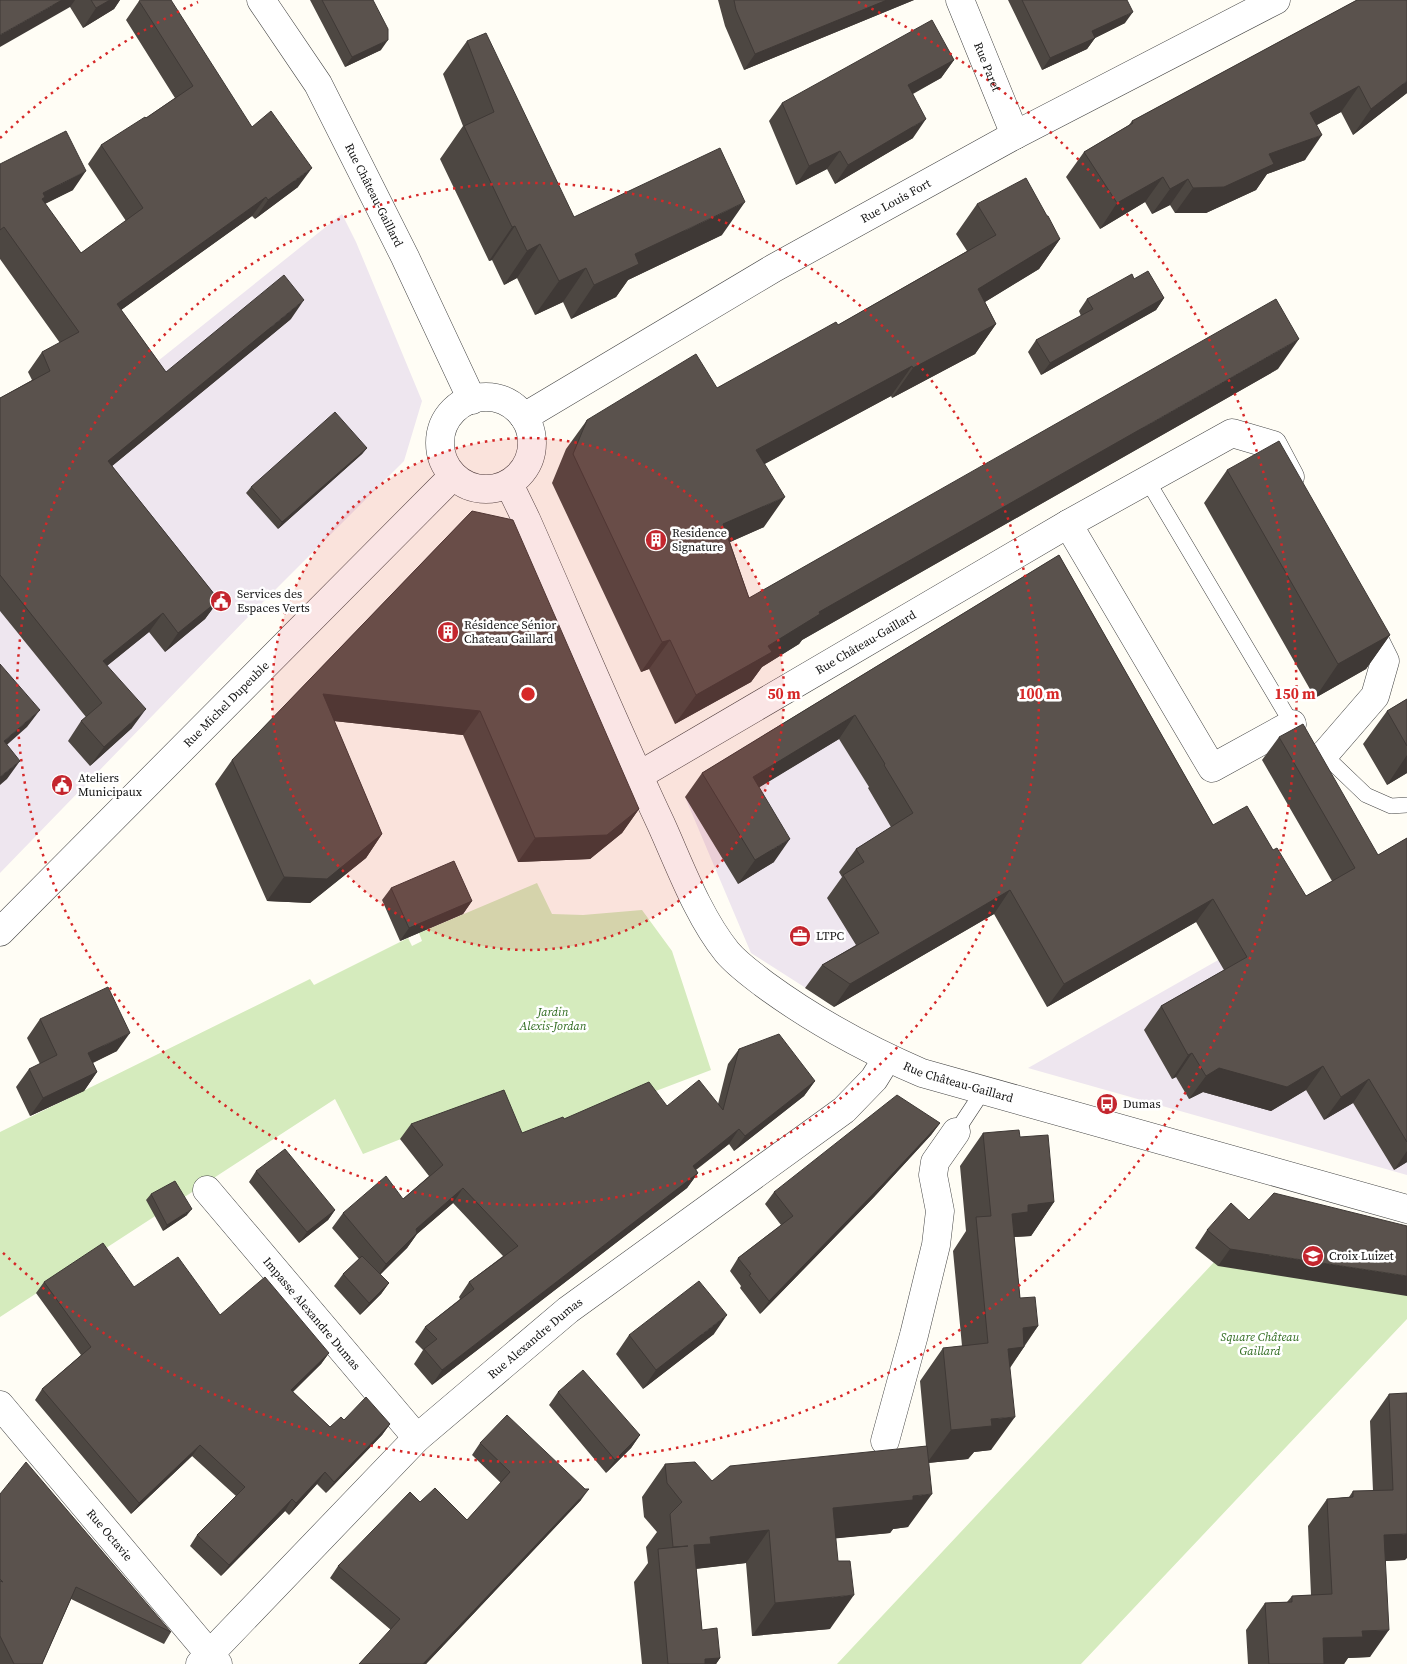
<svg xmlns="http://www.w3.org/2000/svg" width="1407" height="1664" viewBox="0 0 1407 1664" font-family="'Source Serif 4',serif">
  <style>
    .industrial { fill: #eee6ef }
    .green { fill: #d5ebbd }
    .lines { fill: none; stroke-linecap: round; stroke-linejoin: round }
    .service-casing { stroke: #444; stroke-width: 16 }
    .minor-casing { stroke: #444; stroke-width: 29 }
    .tertiary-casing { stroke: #444; stroke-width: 29 }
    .service { stroke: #fff; stroke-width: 15 }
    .minor { stroke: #fff; stroke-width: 28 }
    .tertiary { stroke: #fff; stroke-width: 28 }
    .wall { fill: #4d4742 }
    .shaded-wall { fill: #3f3936 }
    .building { fill: #5a524d; stroke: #3f3936 }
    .ring { fill: none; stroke: #d62828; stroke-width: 2.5; stroke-dasharray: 2.5 5 }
    .labels { text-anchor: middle; stroke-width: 5; stroke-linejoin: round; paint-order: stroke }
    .street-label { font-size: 12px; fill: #111; stroke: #fff }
    .poi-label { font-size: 12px; fill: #111; stroke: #fff; text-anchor: start }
    .park-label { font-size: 12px; font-style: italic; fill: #2f6b1f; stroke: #fff }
    .centre { fill: #d62828; stroke: #fff; stroke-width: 2.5 }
    .ring-label { font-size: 15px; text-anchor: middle; font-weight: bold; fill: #d62828; stroke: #fff; stroke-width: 5; stroke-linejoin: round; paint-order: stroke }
  </style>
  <rect width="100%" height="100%" fill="#fffdf5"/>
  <!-- industrial -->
  <path class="industrial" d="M342,214L356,242L422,401L404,461L249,616L0,873V487Z
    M1043,579L834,1006L751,953L685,797Z
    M1407,853V1175L1028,1068Z"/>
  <!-- green -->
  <path class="green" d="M537,883L552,914L583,915L642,910L672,951L711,1070L627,1102L553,1133L401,1139L363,1154L335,1099L0,1317V1132L310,979L314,985L408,938L412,946L422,941L419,933Z
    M1262,1211L1407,1246V1319L1081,1664H837Z"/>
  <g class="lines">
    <!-- service casing -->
    <g class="service-casing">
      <path id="service" d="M1147,480L1292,724L1297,729
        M1319,750L1366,795L1391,806L1407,805
        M956,1132L983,1091"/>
    </g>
    <!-- minor casing -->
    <g class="minor-casing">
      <g id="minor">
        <path id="s1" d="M960,0L1015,135"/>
        <path id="s2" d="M524,417L774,268L1015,135L1276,0"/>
        <path d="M1068,524L1212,768L1292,724"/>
        <path d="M1324,755L1375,696L1385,661L1363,617"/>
        <path id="s3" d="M638,776L1068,524L1232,433L1273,445L1290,477"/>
        <path id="s4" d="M0,932L453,476"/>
        <path id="s5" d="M207,1190L417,1438"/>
        <path id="s6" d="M0,1405L218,1664"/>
        <path d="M885,1441L914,1335L936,1245L940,1211L933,1175L935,1162L956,1132"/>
        <path id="s7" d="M200,1664L417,1438L568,1310L844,1110L874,1079L887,1058"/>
      </g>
    </g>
    <!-- tertiary casing -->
    <g class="tertiary-casing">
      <g id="tertiary">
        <path id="s8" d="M261,0L318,84L405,257L472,400"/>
        <circle cx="486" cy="443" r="46"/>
        <path id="s9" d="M509,484L526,519C571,621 614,724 661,824C680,866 698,916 727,952C737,964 751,974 764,984C813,1020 866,1049 922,1073L1407,1209"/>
      </g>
    </g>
    <!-- service -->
    <use href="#service" class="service"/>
    <!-- minor -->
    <use href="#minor" class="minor"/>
    <!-- tertiary -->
    <use href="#tertiary" class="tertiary"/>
  </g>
  <!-- wall -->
  <path class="wall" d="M0,0H120L114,9L83,28L70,7Z
    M310,0H373L381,50L345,67Z
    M718,0H914L744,70L725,26Z
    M1008,0H1127L1125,23L1095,38L1087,49L1042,70Z
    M1357,0L1407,93L1353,135L1341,112L1317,125L1305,160L1267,174L1256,190L1206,213H1175L1170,205L1152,214L1145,202L1100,229L1066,177L1084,152L1129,125L1132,121Z
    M139,1L252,127L298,187L255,219L252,216L121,310L166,372L291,319L112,466L219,600L205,619L165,652L149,632L107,666L132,728L90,766L68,741L81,721L86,717L0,611V398L32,380L28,372L42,352L60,343L0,259V164L73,190L45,204L81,253L126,221L88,164L101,145L146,118L175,98L126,20Z
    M467,41L574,217L722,235L628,280L616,297L571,319L563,302L535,315L517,278L504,285L492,260L489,261L440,159L463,126L443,74Z
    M954,60L941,78L913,94V138L835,184L827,169L796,185L769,121L782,103Z
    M977,204L1060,239L1039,269L985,302L996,324L975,354L892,398L891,396L764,464V527L730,542L749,598L1278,369L802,640L799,644L762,667L751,682L675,724L649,669L641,672L552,483L566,449L587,420L717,388L838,325L967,251L956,234Z
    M1134,279L1164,298L1156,310L1041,375L1028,352L1036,340L1081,316L1079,311L1087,299Z
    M367,448L362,454L278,529L246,493L251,487Z
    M1227,470L1390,635L1366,669L1315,698L1204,503Z
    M472,511L639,809L622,833L590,859L518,862L463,735L334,721L382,834L366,858L310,903L267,901L215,784L232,760Z
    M1059,555L1213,825L1273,850L1306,896L1332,881L1262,760L1279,737L1378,855L1407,838V1162L1394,1170L1353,1103L1324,1120L1306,1090L1271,1111L1203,1092L1189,1099L1176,1077L1172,1079L1144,1030L1161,1006L1224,970L1196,922L1047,1007L994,914L834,1007L805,988L822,965L856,945L827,898L842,877L839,872L856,849L891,827L868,788L869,787L839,739L759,787L774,862L738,884L685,797L702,773Z
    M1407,699V773L1387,785L1363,744L1387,711Z
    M391,888L472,901L463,914L400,941L382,900Z
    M40,1019L117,1051L93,1063L97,1072L84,1091L30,1116L16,1087L29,1069L40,1064L27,1038Z
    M739,1049L815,1081L804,1096L734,1151L729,1144L696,1170L698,1173L687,1188L432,1385L414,1364L423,1350L415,1342L425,1327L460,1299L459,1297L469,1282L503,1256L453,1203L417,1234L407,1248L380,1274L389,1283L381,1294L360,1315L334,1286L343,1274L359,1259L332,1228L343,1213L403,1199L429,1176L400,1139L411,1124L522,1133L564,1119L667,1106L718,1104L728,1064Z
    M940,1123L931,1135L874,1197L760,1314L740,1288L741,1286L730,1271L738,1258L781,1225L765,1204L774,1192Z
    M983,1133L1020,1137L1054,1202L1031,1236L1014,1237L1020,1298L1038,1326L1010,1368L991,1450L974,1452L968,1459L928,1463L908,1527L893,1529L890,1533L836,1538L830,1629L752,1636L746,1563L696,1569L702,1630L720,1658L716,1664H642L634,1582L648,1563L646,1547L657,1532L644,1517L642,1497L665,1464L712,1481L926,1446L920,1381L943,1348L962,1346L953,1251L966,1231L960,1166Z
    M256,1171L335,1210L328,1220L299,1243L249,1182Z
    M151,1194L187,1215L163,1231L146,1200Z
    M1249,1220L1407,1226L1218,1266L1195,1248L1207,1230Z
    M44,1282L134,1287L220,1315L329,1353L321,1364L293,1392L330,1427L390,1424L382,1435L326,1493L317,1484L289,1515L285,1511L221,1576L190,1546L197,1535L236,1496L192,1456L131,1514L35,1400L42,1389L81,1355L36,1293Z
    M714,1334L643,1389L616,1354L629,1335Z
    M558,1392L640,1435L631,1448L606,1473L549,1405Z
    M1389,1394L1405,1560L1386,1561L1370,1657L1348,1658L1344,1664H1248L1246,1630L1265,1603L1287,1602L1292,1596L1311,1595L1308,1526L1327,1499L1349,1497L1353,1491H1373L1370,1421Z
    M480,1443L581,1500L426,1664H359L391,1630L330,1578L338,1566L420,1502L467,1520L501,1483L472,1455Z
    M0,1494L171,1632L164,1644L71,1599L42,1664H0Z"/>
  <!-- shaded-wall -->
  <path class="shaded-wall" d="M62,0H75L70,7L0,47V35Z
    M110,0H120L114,9L83,28L96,8Z
    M887,0H914L744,70L755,54Z
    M1133,12L1125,23L1095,38L1087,49L1042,70L1050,58L1092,31Z
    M388,40L381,50L345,67L352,57Z
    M954,60L941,78L895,103L908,85Z
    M1407,81V93L1353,135L1371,109Z
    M1359,86L1341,112L1292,138L1310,113Z
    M926,119L913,138L835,184L848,165Z
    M1322,135L1305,160L1267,174L1256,190L1206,213H1175L1193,188L1269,154Z
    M840,151L827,169L796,185L809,166Z
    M312,168L298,187L255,219L268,200Z
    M86,171L73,190L38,207L43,193Z
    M1163,177L1145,202L1100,229L1117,203Z
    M1188,179L1170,205L1152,214L1170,189Z
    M266,197L252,216L103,323L117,304Z
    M745,202L722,235L628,280L616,297L571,319L594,285L635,254Z
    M515,226L492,260L489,261L512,227Z
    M1060,239L1039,269L957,319L978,289Z
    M540,244L517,278L504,285L527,251Z
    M586,268L563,302L535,315L559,281Z
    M1164,298L1156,310L1041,375L1050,363Z
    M304,300L291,319L95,480L108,461Z
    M996,324L975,354L892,398L913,368Z
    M1299,339L1278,369L802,640L799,644L762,667L751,682L675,724L696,695L819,612Z
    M912,366L891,396L735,480L756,450Z
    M367,448L362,454L278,529L282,522Z
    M785,497L764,527L703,554L723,524Z
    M219,600L205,619L165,652L178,633Z
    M163,613L149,632L89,680L103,661Z
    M1390,635L1366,669L1315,698L1338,664Z
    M670,640L649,669L641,672L662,642Z
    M323,694L480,711L463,735L306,718Z
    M146,709L132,728L90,766L104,747Z
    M40,710L27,727L0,751L4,741Z
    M855,715L839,739L737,801L753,777Z
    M1407,755V773L1387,785Z
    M20,761L7,779L0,785V777Z
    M639,809L622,833L590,859L518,862L535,838Z
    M382,834L366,858L310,903L267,901L284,877Z
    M790,839L774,862L738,884L755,860Z
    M1010,890L994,914L834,1007L850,984Z
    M1213,899L1196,922L1047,1007L1064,984Z
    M472,901L463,914L400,941L409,928Z
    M130,1033L117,1051L75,1071L88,1053Z
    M1192,1053L1176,1077L1172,1079L1188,1055Z
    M1323,1066L1306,1090L1271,1111L1203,1092L1189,1099L1206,1076L1219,1068Z
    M97,1072L84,1091L30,1116L43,1098Z
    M1369,1079L1353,1103L1324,1120L1341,1097Z
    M815,1081L804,1096L734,1151L745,1136Z
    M940,1123L931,1135L874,1197L760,1314L769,1301Z
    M739,1129L729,1144L682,1180L693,1166Z
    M1407,1151V1162L1394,1170Z
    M698,1173L687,1188L432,1385L442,1370Z
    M463,1188L453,1203L417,1234L407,1248L376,1279L386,1264L416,1229Z
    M1054,1202L1031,1236L1011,1237L1012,1214L1028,1205Z
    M192,1209L187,1215L163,1231L167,1225Z
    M335,1210L328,1220L299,1243L307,1232Z
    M1230,1249L1407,1276V1296L1218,1266Z
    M389,1283L381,1294L360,1315L369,1303Z
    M727,1315L714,1334L643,1389L656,1370Z
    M1038,1326L1023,1347H1024L1001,1380L985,1382L1023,1328Z
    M329,1353L321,1364L283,1401L291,1390Z
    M1015,1417L991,1450L974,1452L968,1459L927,1463L951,1430L991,1419Z
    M390,1424L382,1435L326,1493L334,1482Z
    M640,1435L631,1448L606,1473L615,1460Z
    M200,1445L192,1456L131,1514L139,1503Z
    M325,1472L317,1484L289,1515L296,1503Z
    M589,1489L581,1500L426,1664H423Z
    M932,1494L908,1527L893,1529L890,1533L810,1541L833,1508L913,1496Z
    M292,1499L285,1511L221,1576L229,1565Z
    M769,1530L746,1563L693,1569L694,1545L710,1537Z
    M1407,1534V1558L1405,1560L1365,1562L1384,1535Z
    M854,1595L830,1629L752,1636L775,1603Z
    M1389,1630L1370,1657L1348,1658L1344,1664H1305L1323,1638L1362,1631Z
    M720,1658L716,1664H701L705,1659Z"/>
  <!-- building -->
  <path class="building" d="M0,0H62L0,35Z
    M91,0H110L96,8Z
    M141,0H171L252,127L271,111L312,168L268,200L266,197L117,304L166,372L284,275L304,300L108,461L219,600L178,633L163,613L103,661L146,709L104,747L81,721L102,703L0,575V398L50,371L42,352L79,332L4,227L0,230V164L66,131L86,171L43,193L45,197L42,199L81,253L143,208L101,145L145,117L146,118L193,86L139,1Z
    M322,0H373L388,29V40L352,57Z
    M734,0H887L755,54L736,10Z
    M1022,0H1127L1133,12L1092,31L1095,38L1050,58Z
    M1357,0H1407V81L1371,109L1359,86L1310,113L1322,135L1269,154L1274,164L1224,187L1193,188L1188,179L1170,189L1163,177L1117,203L1084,152L1133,123L1132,121Z
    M932,20L954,60L908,85L926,119L848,165L840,151L809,166L782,103Z
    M486,33L574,217L720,148L745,202L635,254L639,264L594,285L586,268L559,281L540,244L527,251L515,226L512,227L464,126L494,112L467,41Z
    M1026,178L1047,216H1048L1060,239L978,289L996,324L913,368L912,366L756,450L785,497L723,524L749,598L1276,299L1299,339L819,612L820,614L768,646L772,652L696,695L670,640L662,642L573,454L587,420L696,354L717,388L836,322L838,325L996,235L977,204Z
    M1148,271L1164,298L1050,363L1036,340L1093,309L1087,299L1132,274L1134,279Z
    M335,412L367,448L282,522L251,487Z
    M1279,441L1390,635L1338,664L1227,470Z
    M472,511L513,520L639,809L607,835L535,838L480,711L323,694L382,834L327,879L284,877L232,760Z
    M1059,555L1213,825L1247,806L1273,850L1277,848L1306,896L1355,868L1279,737L1303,724L1378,855L1407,838V1142L1369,1079L1341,1097L1323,1066L1287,1087L1219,1068L1206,1076L1192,1053L1188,1055L1161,1006L1247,957L1213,899L1064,984L1010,890L850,984L822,965L879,933L843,875L864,862L856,849L913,813L884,765L885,764L855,715L753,777L790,839L755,860L702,773Z
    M0,664L40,710L4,741L20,761L0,777Z
    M1407,699V746L1387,711Z
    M454,861L472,901L409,928L391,888Z
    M108,987L130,1033L88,1053L97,1072L43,1098L29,1069L57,1055L40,1019Z
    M779,1034L815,1081L745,1136L739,1129L693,1166L698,1173L442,1370L424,1349L437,1339L425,1327L474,1289L469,1282L518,1246L463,1188L416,1229L417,1233L386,1264L343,1213L386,1176L403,1199L443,1165L411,1124L504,1090L522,1133L563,1117L564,1119L649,1082L667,1106L699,1080L723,1110L739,1049Z
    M897,1095L940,1123L883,1184L769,1301L749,1275L751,1274L738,1258L793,1216L774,1192Z
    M1019,1130L1020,1137L1048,1135L1054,1202L1028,1205V1212L1012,1214L1020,1298L1035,1297L1038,1326L1023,1328L1024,1347L1008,1349L1015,1417L991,1419L992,1426L951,1430L943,1348L988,1343L976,1217L991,1216L983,1133Z
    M285,1149L335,1210L307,1232L256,1171Z
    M175,1181L192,1209L167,1225L151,1194Z
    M1274,1193L1407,1226V1276L1230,1249L1207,1230L1231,1203L1249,1220Z
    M103,1243L134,1287L178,1257L220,1315L265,1277L329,1353L291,1390L330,1427L341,1417L344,1420L366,1397L390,1424L334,1482L325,1472L296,1503L292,1499L229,1565L197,1535L245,1487L200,1445L139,1503L42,1389L91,1347L44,1282Z
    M362,1256L389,1283L369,1303L343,1274Z
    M699,1281L727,1315L656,1370L629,1335Z
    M583,1370L640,1435L615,1460L558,1392Z
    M1407,1393V1534L1384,1535L1389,1630L1362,1631L1363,1637L1323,1638L1324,1664H1269L1265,1603L1292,1602V1596L1332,1594L1327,1499L1353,1497V1491L1393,1490L1389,1394Z
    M507,1415L585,1489H589L423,1664H359L400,1619L338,1566L410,1492L420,1502L435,1488L467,1520L510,1472L480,1443Z
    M927,1446L932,1494L913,1496V1500L833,1508L838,1561H850L854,1595L775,1603L769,1530L710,1537L711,1544L694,1545L702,1630L717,1628L720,1658L705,1659V1664H668L658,1549L688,1546L673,1547L670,1514L682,1502L667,1483L665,1464L695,1462L712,1481L730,1466Z
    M26,1462L171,1632L76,1587L42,1664H14L0,1636V1581L3,1582L0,1579V1494Z"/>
  <!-- distance rings -->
  <circle cx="528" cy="694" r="256" fill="#d62828" fill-opacity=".12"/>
  <g class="ring">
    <circle cx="528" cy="694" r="256"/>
    <circle cx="528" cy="694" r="511"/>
    <path d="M0 138A767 767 0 0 1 198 2M858 2A767 767 0 1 1 0 1250"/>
  </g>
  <!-- icons -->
  <defs>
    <g id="building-disc" transform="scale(1.125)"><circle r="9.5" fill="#c4262e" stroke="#fff"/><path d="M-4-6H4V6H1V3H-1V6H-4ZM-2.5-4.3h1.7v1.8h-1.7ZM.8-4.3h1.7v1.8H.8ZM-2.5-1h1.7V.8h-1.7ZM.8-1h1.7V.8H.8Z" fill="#fff"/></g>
    <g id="civic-disc" transform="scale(1.125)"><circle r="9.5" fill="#c4262e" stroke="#fff"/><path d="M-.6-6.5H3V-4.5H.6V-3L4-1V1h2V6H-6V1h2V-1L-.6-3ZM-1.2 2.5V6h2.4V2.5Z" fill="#fff"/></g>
    <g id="office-disc" transform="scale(1.125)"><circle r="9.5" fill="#c4262e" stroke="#fff"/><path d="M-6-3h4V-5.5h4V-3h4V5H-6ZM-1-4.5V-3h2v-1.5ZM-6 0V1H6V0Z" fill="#fff"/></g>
    <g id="bus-disc" transform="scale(1.125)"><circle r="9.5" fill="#c4262e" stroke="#fff"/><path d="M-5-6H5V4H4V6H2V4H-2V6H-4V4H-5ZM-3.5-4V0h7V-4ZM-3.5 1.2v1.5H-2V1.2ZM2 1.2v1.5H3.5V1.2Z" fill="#fff"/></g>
    <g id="school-disc" transform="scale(1.125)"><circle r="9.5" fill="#c4262e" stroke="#fff"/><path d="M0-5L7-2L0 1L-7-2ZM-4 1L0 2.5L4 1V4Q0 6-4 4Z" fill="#fff"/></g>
  </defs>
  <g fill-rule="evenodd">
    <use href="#building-disc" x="656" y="540"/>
    <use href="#civic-disc" x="221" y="601"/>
    <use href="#building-disc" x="448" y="632"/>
    <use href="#civic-disc" x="62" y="785"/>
    <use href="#office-disc" x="800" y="936"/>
    <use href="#bus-disc" x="1107" y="1104"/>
    <use href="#school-disc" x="1313" y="1256"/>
  </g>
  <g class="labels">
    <!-- street labels -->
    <g class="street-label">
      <text dy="4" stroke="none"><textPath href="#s1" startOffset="72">Rue Paret</textPath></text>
      <text dy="4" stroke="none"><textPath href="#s8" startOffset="226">Rue Château-Gaillard</textPath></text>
      <text dy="4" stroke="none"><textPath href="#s2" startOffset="430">Rue Louis Fort</textPath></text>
      <text dy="4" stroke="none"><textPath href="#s3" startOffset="264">Rue Château-Gaillard</textPath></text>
      <text dy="4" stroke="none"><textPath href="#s4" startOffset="321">Rue Michel Dupeuble</textPath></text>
      <text dy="4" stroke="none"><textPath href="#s9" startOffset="785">Rue Château-Gaillard</textPath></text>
      <text dy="4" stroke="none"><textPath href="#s5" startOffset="162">Impasse Alexandre Dumas</textPath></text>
      <text dy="4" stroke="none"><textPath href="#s7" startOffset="468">Rue Alexandre Dumas</textPath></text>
      <text dy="4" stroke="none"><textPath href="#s6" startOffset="170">Rue Octavie</textPath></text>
    </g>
    <!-- poi labels -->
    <g class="poi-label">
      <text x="672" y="537">Residence<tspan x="672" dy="14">Signature</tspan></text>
      <text x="237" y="598">Services des<tspan x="237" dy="14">Espaces Verts</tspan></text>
      <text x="464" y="629">Résidence Sénior<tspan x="464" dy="14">Chateau Gaillard</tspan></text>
      <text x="78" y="782">Ateliers<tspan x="78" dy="14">Municipaux</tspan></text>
      <text x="816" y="940">LTPC</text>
      <text x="1123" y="1108">Dumas</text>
      <text x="1329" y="1260">Croix Luizet</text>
    </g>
    <!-- park labels -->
    <g class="park-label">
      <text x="553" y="1016">Jardin<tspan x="553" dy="14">Alexis-Jordan</tspan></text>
      <text x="1260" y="1341">Square Château<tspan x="1260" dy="14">Gaillard</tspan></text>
    </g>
  </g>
  <circle cx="528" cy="694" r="8" class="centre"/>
  <g class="ring-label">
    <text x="784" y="699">50 m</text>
    <text x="1039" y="699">100 m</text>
    <text x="1295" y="699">150 m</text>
  </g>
</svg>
